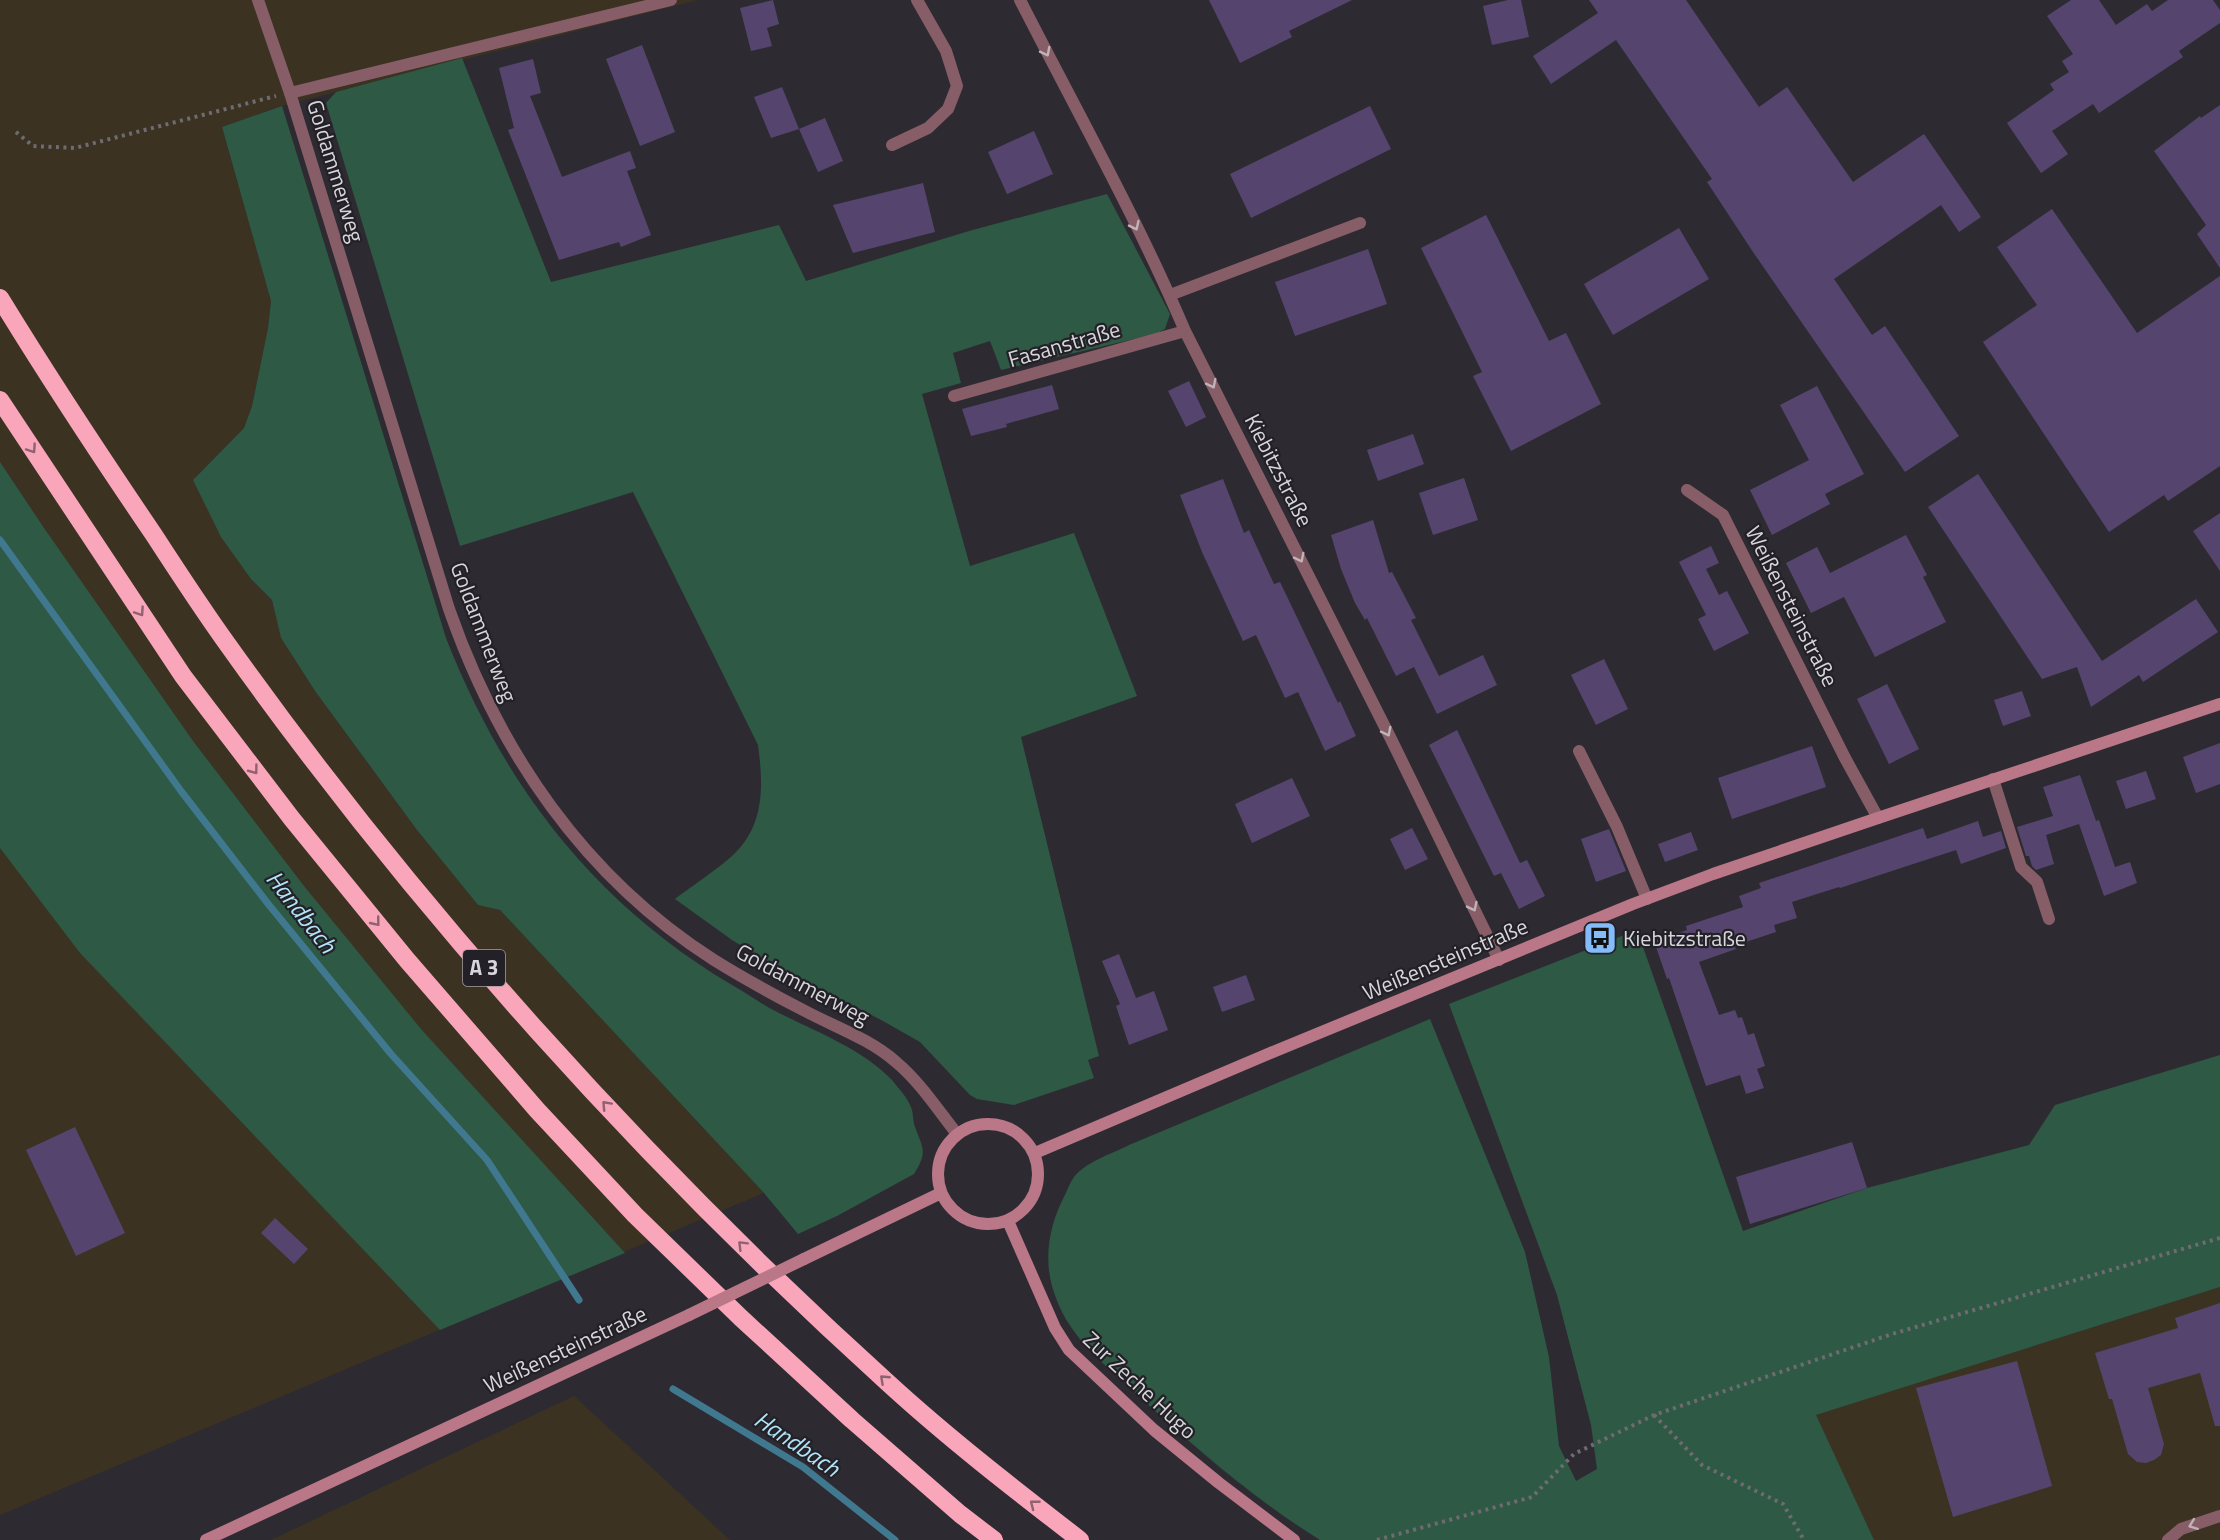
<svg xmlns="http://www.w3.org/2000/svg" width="2220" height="1540" viewBox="0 0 2220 1540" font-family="'Titillium Web',sans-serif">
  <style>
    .industrial { fill: #3b3222 }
    .green { fill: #2e5944 }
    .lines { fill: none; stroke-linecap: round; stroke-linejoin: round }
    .stream { stroke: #40788f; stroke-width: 7 }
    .building { fill: #55456e }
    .path { stroke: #6e6c71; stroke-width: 4; stroke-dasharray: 3 4.5; stroke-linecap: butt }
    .lane { stroke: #875d67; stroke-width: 12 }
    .street { stroke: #875d67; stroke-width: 12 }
    .secondary { stroke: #ba7788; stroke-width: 12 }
    .highway { stroke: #f9a5ba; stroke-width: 18 }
    .secondary-bridge { stroke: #ba7788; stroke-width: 12 }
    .oneway { stroke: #bfb2b8 }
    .oneway2 { stroke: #8e6370 }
    .labels { text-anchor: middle; stroke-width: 4.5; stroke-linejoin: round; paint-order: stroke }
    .shield { fill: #232127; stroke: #a1a0a4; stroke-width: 1.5 }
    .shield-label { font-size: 21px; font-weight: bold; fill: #d7d6da }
    .street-label { font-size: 22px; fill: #d7d6da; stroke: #232127 }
    .poi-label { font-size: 22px; fill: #d7d6da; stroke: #232127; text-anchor: start }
    .water-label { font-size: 24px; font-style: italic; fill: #b2e4f9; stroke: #232127 }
  </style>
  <rect width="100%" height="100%" fill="#2d2b31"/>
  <!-- industrial -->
  <path class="industrial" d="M0,0H698L336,92L281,106L222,127L271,301L268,328L252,406L244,428L193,480L251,579L272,600L281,638L315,691L417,830L478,905L500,910L764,1193L0,1515Z
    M2220,1287V1540H1874L1815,1415Z
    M574,1396L730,1540H271Z"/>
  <!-- green -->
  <path class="green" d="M462,58L551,282L779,225L806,281L969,231L1107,194L1170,314L1165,329L1156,334L1001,370L990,341L953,353L961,383L922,394L970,566L1074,533L1137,696L1021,737L1099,1056L1088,1060L1094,1078L1014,1105L977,1099L970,1095L920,1042L883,1021L772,964L732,940L675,899C693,885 723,866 738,850C765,821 763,782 758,745L633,492L460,546L326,103L336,92Z
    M282,106L446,638C504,786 594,903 732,985C748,994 763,1005 779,1013C817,1032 862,1049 892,1080C899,1089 909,1099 912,1110C913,1114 913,1119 914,1124C922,1148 929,1150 914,1174L837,1216L798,1234L764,1193L500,910L478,905L417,830L315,691L281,638L272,600L251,579L221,537L193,480L244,428L252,406L268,328L271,301L222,127Z
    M0,462L44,528L193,741L304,886L421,1029L625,1253L440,1330L80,953L0,848Z
    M1637,930L1743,1231L1867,1188L2029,1145L2055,1105L2220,1055V1287L1816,1415L1874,1540H1320C1254,1499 1194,1447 1138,1395C1107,1367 1070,1338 1056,1298C1042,1263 1048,1226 1066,1193C1068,1188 1071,1181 1074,1177C1087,1161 1112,1154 1129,1145L1430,1019L1525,1252L1549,1357L1559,1446L1576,1481L1597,1469L1591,1425L1557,1295L1449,1004Z"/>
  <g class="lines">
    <!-- stream -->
    <path class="stream" d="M0,540L181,791L269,905L391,1054L487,1160L579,1300
      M673,1389L803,1467L895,1540"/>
  </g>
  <!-- building -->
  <path class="building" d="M773,0L779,24L767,28L772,46L751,51L740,8Z
    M1209,0H1352L1289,31L1292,37L1240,63Z
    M1508,0H1521L1529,37L1492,45L1483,6Z
    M1589,0H1686L1759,107L1787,87L1853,182L1924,134L1981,217L1959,232L1941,205L1834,279L1872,335L1885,326L1959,436L1905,472L1753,252L1707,182L1712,179L1616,40L1551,84L1533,56L1598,13Z
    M2071,0H2099L2116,25L2147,4L2152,11L2168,0H2213L2220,10V23L2179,51L2183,57L2099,113L2093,104L2052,131L2068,154L2041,173L2007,123L2054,90L2050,84L2069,72L2062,61L2073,54L2047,16Z
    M642,45L675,132L640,146L606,59Z
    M533,59L541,93L530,96L562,177L630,151L636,168L627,171L651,235L621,247L619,242L559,260L508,130L514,128L499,68Z
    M782,87L799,129L825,118L843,161L818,172L799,129L771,138L754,97Z
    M2220,105V268L2197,234L2206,225L2154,151L2200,116L2201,118Z
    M1370,106L1391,149L1251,218L1230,174Z
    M1034,131L1053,174L1007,194L988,152Z
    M923,183L935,232L853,253L833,205Z
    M2052,209L2137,333L2220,276V466L2168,501L2164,495L2109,532L1983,342L2037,305L1997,247Z
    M1486,215L1549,341L1566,333L1601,404L1511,451L1473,376L1482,372L1421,248Z
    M1679,228L1709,279L1613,335L1584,284Z
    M1368,249L1387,304L1295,336L1275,282Z
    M1189,381L1206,417L1186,427L1168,391Z
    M1052,385L1059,409L1006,424L1007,427L971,436L962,409Z
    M1817,386L1864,474L1825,494L1830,504L1772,535L1750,490L1809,460L1780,405Z
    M1413,434L1424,464L1378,481L1367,450Z
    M1978,474L2102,661L2196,599L2218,632L2143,682L2139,675L2091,707L2077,667L2042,679L1928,507Z
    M1464,478L1478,520L1433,535L1419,493Z
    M1223,479L1244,533L1249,530L1274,584L1280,582L1338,703L1340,701L1356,736L1325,751L1298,692L1285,698L1256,635L1243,641L1202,552L1180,495Z
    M2220,513V571L2193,531Z
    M1373,520L1389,573L1392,572L1416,618L1411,620L1439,676L1483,655L1497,685L1437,714L1414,667L1396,676L1367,618L1365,620L1355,603L1341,569L1331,535Z
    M1906,535L1927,575L1923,577L1946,622L1875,657L1844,597L1811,613L1786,563L1817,547L1830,573Z
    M1711,546L1719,563L1706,569L1719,595L1727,591L1749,633L1714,651L1698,619L1706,615L1679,562Z
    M1604,659L1628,709L1596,725L1571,675Z
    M1887,684L1919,749L1889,764L1857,699Z
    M2022,691L2031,716L2003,726L1994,700Z
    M1457,730L1520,863L1527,860L1545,896L1519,909L1501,873L1494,876L1429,745Z
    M2220,743V784L2196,793L2183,757Z
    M1812,746L1826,787L1732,819L1718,778Z
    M2146,771L2156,799L2126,809L2116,781Z
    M2080,775L2096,821L2099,820L2115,867L2130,862L2137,883L2104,896L2079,824L2046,835L2054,864L2036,870L2032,866L2029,856H2026L2017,827L2053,816L2043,787Z
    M1292,778L1310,816L1252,843L1235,804Z
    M1978,821L1983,837L2001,831L2006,848L1961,864L1956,850L1840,888L1839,887L1792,902L1797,918L1774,925L1776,932L1734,946L1736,949L1699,962L1719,1015L1735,1010L1738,1018L1742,1017L1748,1035L1754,1033L1765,1066L1757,1069L1764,1088L1746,1094L1740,1075L1706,1086L1669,978L1667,979L1654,941L1687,930L1686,926L1743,907L1739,896L1761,888L1759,883L1923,828L1927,839Z
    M1412,828L1428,859L1405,870L1390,839Z
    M1609,829L1626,871L1596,882L1581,839Z
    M1691,832L1698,850L1665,862L1658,844Z
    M1119,954L1136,998L1154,991L1168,1030L1129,1045L1116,1006L1120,1004L1102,961Z
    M1246,975L1255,1000L1222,1012L1213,987Z
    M75,1127L125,1233L76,1256L26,1150Z
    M1852,1142L1867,1188L1750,1224L1736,1177Z
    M275,1218L308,1249L294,1264L261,1233Z
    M2220,1303V1426H2215L2200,1373L2148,1388L2164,1444L2161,1455L2154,1460L2146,1463L2137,1462L2128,1454L2112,1399H2109L2095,1353L2178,1328L2175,1318Z
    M2017,1361L2052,1486L1953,1517L1916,1388Z"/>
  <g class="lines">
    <!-- path -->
    <path class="path" d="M16,132L33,146L75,148L276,96
      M1654,1415L1702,1465L1783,1504L1804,1540
      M1377,1540L1532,1497L1574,1454L1654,1415L1892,1334L2220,1238"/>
    <!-- lane -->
    <path class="lane" d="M258,0L290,93
      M892,145L928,128L948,109L957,86L946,51L917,0
      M1170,295L1360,223
      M1579,751L1617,827L1647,899
      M1993,779L2021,867L2037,882L2049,919"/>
    <!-- street -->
    <path class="street" d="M671,0L290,93L449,609C499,752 584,877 714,960C743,978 774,995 805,1011C835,1027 870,1039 896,1062C920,1082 938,1110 957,1134
      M1020,0C1076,110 1137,218 1185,331L1391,739L1499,960
      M954,396L1185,331
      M1687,490L1723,515L1845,758L1878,818
      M2168,1540L2181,1529L2220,1516"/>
    <!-- secondary -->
    <path class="secondary" d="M938 1174a50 50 0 1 1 100 0a50 50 0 1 1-100 0Z
      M1035,1153L1268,1054L1633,904L1713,874L1878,818L2220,704
      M1008,1221L1055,1328L1069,1350L1154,1430L1219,1483L1294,1540
      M804,1259L941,1193
      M206,1540L689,1315"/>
    <!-- highway -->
    <path class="highway" d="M0,298C49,378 101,457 154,535C178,572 202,609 228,645C418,912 644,1162 887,1382C948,1438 1014,1489 1080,1540
      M0,400L183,676L292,819L407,960L537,1110L635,1215L741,1318L852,1420L960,1514L994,1540"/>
    <!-- secondary-bridge -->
    <path class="secondary-bridge" d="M689,1315L804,1259"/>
  </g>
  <!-- one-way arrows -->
  <defs><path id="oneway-chevron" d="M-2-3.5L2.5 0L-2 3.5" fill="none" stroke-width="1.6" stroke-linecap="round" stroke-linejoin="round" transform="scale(1.5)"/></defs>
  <g class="oneway">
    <use href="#oneway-chevron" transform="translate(1046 52) rotate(63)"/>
    <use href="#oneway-chevron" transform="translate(1135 226) rotate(64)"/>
    <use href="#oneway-chevron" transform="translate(1212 384) rotate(63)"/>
    <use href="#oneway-chevron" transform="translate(1300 558) rotate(63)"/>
    <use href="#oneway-chevron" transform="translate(1387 732) rotate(63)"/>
    <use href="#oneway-chevron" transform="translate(1473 907) rotate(64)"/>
    <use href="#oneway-chevron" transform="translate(2193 1525) rotate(159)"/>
  </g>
  <g class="oneway2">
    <use href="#oneway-chevron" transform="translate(32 449) rotate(56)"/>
    <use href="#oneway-chevron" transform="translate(140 612) rotate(56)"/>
    <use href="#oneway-chevron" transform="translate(254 770) rotate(53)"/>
    <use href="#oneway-chevron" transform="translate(376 922) rotate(51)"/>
    <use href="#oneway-chevron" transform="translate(606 1105) rotate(-133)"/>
    <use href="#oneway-chevron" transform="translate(742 1245) rotate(-135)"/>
    <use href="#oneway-chevron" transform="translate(884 1379) rotate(-137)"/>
    <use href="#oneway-chevron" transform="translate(1034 1504) rotate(-142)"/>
  </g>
  <!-- icons -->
  <defs>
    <g id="bus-square" transform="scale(1.725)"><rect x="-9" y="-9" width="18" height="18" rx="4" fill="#84bcfb" stroke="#232127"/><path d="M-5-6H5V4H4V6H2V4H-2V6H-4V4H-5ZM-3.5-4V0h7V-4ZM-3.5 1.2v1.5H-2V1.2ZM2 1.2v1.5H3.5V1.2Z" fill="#111"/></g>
  </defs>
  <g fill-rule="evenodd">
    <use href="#bus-square" x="1600" y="938"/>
  </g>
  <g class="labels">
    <!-- shield labels -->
    <rect class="shield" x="463" y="950" width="42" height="36" rx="4.5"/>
    <g class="shield-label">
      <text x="484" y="975">A 3</text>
    </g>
    <!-- street labels -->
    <g class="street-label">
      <text transform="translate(336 171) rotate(73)" y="8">Goldammerweg</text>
      <text transform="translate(1064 344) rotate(-16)" y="8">Fasanstraße</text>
      <text transform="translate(1279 470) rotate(63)" y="8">Kiebitzstraße</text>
      <text transform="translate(1792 606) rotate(63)" y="8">Weißensteinstraße</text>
      <text transform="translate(484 632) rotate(69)" y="8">Goldammerweg</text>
      <text transform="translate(1445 959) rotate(-23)" y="8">Weißensteinstraße</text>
      <text transform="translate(803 984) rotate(28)" y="8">Goldammerweg</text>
      <text transform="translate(565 1349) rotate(-25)" y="8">Weißensteinstraße</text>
      <text transform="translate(1140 1385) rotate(43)" y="8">Zur Zeche Hugo</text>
    </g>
    <!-- poi labels -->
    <g class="poi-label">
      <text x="1623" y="946">Kiebitzstraße</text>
    </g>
    <!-- water labels -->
    <g class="water-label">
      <text transform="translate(301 912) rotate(52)" y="8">Handbach</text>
      <text transform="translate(797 1444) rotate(34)" y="8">Handbach</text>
    </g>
  </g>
</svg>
